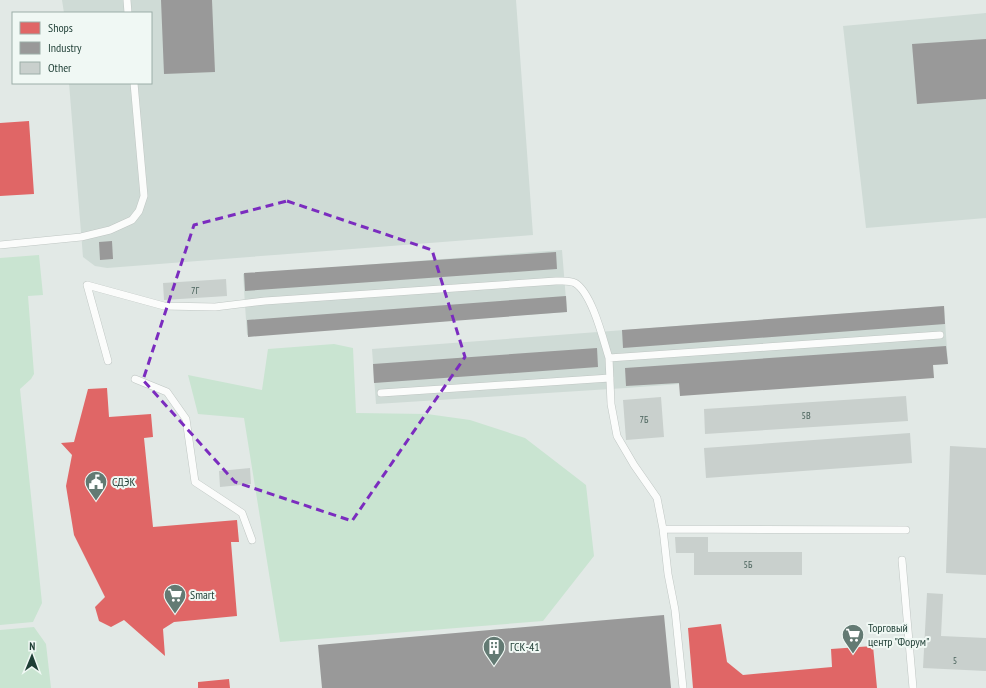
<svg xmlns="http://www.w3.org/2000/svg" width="986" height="688" viewBox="0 0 986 688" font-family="'PT Sans Narrow',sans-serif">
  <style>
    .built { fill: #cfdbd6 }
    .green { fill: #c9e4d1 }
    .shops { fill: #e06666 }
    .industry { fill: #999 }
    .building { fill: #c9d0cd }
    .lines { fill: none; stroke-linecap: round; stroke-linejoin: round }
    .lane-casing { stroke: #bfc6c3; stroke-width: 8 }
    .lane { stroke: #fbfcfb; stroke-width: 7 }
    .marked { fill: none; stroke: #7b2cbf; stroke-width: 3; stroke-dasharray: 8 5; stroke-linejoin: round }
    .labels { text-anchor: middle; stroke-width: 4; stroke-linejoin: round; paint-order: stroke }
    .number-label { font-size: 10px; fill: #4a635c }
    .poi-label { font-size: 12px; fill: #1e3e35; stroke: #f0f8f4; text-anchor: start }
  </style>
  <rect width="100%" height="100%" fill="#e2e9e6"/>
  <!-- built -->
  <path class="built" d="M62,0H516L533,235L107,268L95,266L83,257L69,83H151V13H64Z
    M986,13V218L866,228L843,26Z
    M562,250L567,312L247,335L243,274Z
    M944,306L948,364L626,388L376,404L372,349Z"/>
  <!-- green -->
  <path class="green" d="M39,255L43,295L28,296L34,374L31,379L20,389L42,603L33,622L0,625V258Z
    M334,344L353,348L356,413L427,414L470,420L525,438L586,485L594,556L543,621L280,642L244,418L198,414L188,375L262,390L268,349Z
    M34,627L46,644L51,688H0V630Z"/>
  <!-- shops -->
  <path class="shops" d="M29,121L34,194L0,196V123Z
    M107,388L109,417L151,414L153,437L144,438L153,527L237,520L239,542H231L237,616L174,622L163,629L165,656L124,620L111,627L99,621L95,607L105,597L74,535L66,486L72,455L61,443L74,442L88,389Z
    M721,624L727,662L743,675L832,667L831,649L873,646L877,688H693L688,628Z
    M229,679L230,688H198V682Z"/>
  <!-- industry -->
  <path class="industry" d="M161,0H212L215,72L164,74Z
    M986,39V99L917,104L912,44Z
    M112,241L113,259L100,260L99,242Z
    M556,252L557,269L245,291L244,273Z
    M566,296L567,312L248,337L247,320Z
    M944,306L945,324L623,348L622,330Z
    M946,346L948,364L933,365L934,378L680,396L679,383L626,386L625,368Z
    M597,348L598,367L374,383L373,364Z
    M664,615L671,688H322L318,645Z"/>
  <!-- building -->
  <path class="building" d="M226,279L227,296L164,300L163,283Z
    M906,396L908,421L705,434L704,409Z
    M661,397L664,437L626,440L623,400Z
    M910,433L912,463L706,478L704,448Z
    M950,446L986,448V575L946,573Z
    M250,468L251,484L220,487L219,471Z
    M675,537H708V552H802V575H694V553H676Z
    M927,593L943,594L941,636L986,638V671L923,668Z"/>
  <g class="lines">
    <!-- lane casing -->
    <g class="lane-casing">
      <path id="lane" d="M127,0L128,13
        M0,245L81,237L110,230L132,220L139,211L144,196L134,83
        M108,361L87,285L164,306L215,307L265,301L556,281C562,281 570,280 575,283C592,293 603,339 609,358
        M135,379L167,392L186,419L195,482L242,513L252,540
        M381,393L610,378
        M663,529L657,498L634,465L617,436L611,404L609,358L940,335
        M902,560L913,688
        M683,688L675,610L668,574L663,529L906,530"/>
    </g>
    <!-- lane -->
    <use href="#lane" class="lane"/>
  </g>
  <!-- marked area -->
  <path class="marked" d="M287,201L432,250L465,357L352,521L235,482L143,380L194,225Z"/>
  <!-- icons -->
  <defs>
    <g id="civic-pin" transform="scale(1.15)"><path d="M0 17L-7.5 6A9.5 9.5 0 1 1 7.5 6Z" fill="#637a73" stroke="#f0f8f4"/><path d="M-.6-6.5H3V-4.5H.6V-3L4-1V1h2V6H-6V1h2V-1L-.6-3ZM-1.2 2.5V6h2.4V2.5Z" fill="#fff"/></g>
    <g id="supermarket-pin" transform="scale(1.15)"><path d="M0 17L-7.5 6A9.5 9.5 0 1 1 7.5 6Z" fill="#637a73" stroke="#f0f8f4"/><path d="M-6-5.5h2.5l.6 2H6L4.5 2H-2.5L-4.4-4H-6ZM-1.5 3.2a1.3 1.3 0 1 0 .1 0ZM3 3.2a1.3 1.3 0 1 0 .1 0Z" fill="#fff"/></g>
    <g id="building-pin" transform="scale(1.15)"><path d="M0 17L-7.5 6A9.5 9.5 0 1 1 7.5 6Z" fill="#637a73" stroke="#f0f8f4"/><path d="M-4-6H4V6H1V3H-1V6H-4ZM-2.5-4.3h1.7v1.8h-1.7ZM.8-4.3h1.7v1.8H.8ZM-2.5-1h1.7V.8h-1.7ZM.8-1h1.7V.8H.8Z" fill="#fff"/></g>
  </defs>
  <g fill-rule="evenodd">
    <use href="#civic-pin" x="96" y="482"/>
    <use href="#supermarket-pin" x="175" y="595"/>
    <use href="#supermarket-pin" x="853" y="635"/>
    <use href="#building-pin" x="494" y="647"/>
  </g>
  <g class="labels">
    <!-- number labels -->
    <g class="number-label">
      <text x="195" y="294">7Г</text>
      <text x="806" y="419">5В</text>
      <text x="644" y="423">7Б</text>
      <text x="748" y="568">5Б</text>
      <text x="955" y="664">5</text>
    </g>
    <!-- poi labels -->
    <g class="poi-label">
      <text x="112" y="486">СДЭК</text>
      <text x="190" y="599">Smart</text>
      <text x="868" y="632">Торговый<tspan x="868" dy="14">центр "Форум"</tspan></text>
      <text x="510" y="651">ГСК-41</text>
    </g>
  </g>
  <!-- legend -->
  <rect x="12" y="12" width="140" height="72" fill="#f0f8f4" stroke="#9caea8"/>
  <rect x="20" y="22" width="20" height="12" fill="#e06666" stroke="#9caea8"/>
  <text x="48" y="32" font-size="12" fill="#1e3e35">Shops</text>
  <rect x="20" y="42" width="20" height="12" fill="#999999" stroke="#9caea8"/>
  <text x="48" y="52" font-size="12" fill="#1e3e35">Industry</text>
  <rect x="20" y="62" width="20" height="12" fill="#c9d0cd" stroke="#9caea8"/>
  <text x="48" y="72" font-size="12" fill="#1e3e35">Other</text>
  <!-- north arrow -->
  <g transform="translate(32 656) rotate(1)" stroke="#f0f8f4" stroke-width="3" paint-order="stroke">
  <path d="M0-3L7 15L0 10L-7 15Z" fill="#1e3e35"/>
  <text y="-6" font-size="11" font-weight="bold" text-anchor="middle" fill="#1e3e35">N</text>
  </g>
</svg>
